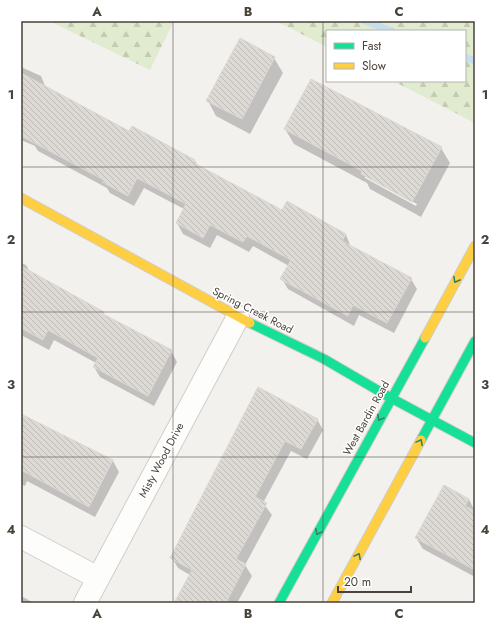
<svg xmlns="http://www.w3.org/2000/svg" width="496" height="624" viewBox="0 0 496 624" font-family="Jost,sans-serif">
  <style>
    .forest { fill: url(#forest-firs) }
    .shadow { fill: #0003; fill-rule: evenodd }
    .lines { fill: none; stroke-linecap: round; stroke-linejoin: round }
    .stream { stroke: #c3deed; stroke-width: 7 }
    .building { fill: url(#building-back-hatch); stroke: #dbd8d4 }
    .street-casing { stroke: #d1cfcc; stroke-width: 24 }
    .fast-casing { stroke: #d2cdc5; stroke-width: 11 }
    .slow-casing { stroke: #d2cdc5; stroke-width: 11 }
    .street { stroke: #fdfdfc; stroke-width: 22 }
    .fast { stroke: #16e098; stroke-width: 9 }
    .slow { stroke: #ffcf43; stroke-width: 9 }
    .oneway { stroke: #358160 }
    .grid { fill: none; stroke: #49423a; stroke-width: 1; stroke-opacity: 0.55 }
    .labels { text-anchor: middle; stroke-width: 3; stroke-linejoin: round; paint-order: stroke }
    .street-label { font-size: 11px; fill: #49423a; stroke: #fff }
    .neatline { fill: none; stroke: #49423a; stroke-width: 1.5 }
    .grid-label { font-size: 13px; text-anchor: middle; font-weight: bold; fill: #49423a }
  </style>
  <defs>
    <pattern id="forest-firs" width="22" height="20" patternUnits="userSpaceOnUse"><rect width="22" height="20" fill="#e1ebd0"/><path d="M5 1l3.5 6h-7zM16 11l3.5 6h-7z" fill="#c3cbb3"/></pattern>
    <pattern id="building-back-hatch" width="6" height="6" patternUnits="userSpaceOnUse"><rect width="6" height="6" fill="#dddad6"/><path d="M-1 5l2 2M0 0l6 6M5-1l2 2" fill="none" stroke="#bfbcb8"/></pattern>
  </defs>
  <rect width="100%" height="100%" fill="#f3f1ee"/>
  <!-- forest -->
  <path class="forest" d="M49,21H174L150,70Z
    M276,21H475V123L393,81H465V31H327V47Z"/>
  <!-- shadow -->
  <path class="shadow" d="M274,58L283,73L250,134L216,116L208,101Z
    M21,67L41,76L46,88L130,132L195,161L198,166L282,211L346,235L351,247L411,279L417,289L394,333L359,315L354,326L288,289L282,279L289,266L253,246L249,252L217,235L210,248L183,234L177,223L184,209L144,188L134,206L110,193L107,188L38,151L35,146L21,140Z
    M311,80L441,148L450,163L421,217L370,189L367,183L294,144L285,129ZM365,176L417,204L416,206L365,178Z
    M21,263L26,265L30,272L103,313L105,316L171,351L177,362L154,406L100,377L94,367L96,363L54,340L49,350L21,335Z
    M259,389L317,419L323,430L307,459L291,451L263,503L272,515L245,565L252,576L237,603H175L190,575L178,568L172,558Z
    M21,415L113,461L119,472L95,517L27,481L25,486L21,484Z
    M469,499L475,512V577L423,549L416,538Z
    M21,596L34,603H21Z"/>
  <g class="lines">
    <!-- stream -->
    <path class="stream" d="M365,21L392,31
      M465,57L475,61"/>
  </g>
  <!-- building -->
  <path class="building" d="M240,38L275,57L242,119L206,101Z
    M21,73L129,131L132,126L195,160L194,163L282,210L287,201L346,234L342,241L412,278L387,323L353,305L348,316L280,279L291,260L247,236L243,242L210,225L203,238L176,223L186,204L137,178L128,196L102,182L104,180L21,136Z
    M311,79L442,147L412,202L361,174L362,171L284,129Z
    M21,266L104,312L103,314L172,350L148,396L93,367L98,358L48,330L43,340L21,328Z
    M258,387L318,419L301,449L285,441L255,497L267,503L236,559L246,564L226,603H174L192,570L170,558Z
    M21,414L113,460L89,507L21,470Z
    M444,485L469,499L465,506L475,511V570L415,538Z"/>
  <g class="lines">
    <!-- street casing -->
    <g class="street-casing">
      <path id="street" d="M21,537L98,578
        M85,603L238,317"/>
    </g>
    <!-- fast casing -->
    <g class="fast-casing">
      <path id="fast" d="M250,323L324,359L391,398L475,443
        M421,440L475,341
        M279,603L425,338"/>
    </g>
    <!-- slow casing -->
    <g class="slow-casing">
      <path id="slow" d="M21,198L250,323
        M425,338L475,246
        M332,603L421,440"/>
    </g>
    <!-- street -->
    <use href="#street" class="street"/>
    <!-- fast -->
    <use href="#fast" class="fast"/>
    <!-- slow -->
    <use href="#slow" class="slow"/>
  </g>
  <!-- one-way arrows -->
  <defs><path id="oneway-chevron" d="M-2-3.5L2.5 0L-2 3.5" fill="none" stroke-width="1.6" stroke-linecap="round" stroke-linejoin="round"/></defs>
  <g class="oneway">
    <use href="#oneway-chevron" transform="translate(456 280) rotate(119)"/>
    <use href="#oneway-chevron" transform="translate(380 418) rotate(118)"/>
    <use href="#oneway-chevron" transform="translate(420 442) rotate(-62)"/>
    <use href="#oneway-chevron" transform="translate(318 532) rotate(118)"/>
    <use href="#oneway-chevron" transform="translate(358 556) rotate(-62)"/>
  </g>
  <!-- grid -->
  <path class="grid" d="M173,21V603M323,21V603M21,167H475M21,312H475M21,457H475"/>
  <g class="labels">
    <!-- street labels -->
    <g class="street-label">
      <text transform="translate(253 310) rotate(27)" y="4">Spring Creek Road</text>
      <text transform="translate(366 418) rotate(-61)" y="4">West Bardin Road</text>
      <text transform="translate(161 460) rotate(-62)" y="4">Misty Wood Drive</text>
    </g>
  </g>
  <!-- border -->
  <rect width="496" height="624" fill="none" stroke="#ffffff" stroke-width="44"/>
  <!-- legend -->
  <rect x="326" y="30" width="140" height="52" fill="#ffffff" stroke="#b6b3b0"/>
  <rect x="334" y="43" width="20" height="6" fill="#16e098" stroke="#b6b3b0"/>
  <text x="362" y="50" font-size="12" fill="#49423a">Fast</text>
  <rect x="334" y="63" width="20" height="6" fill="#ffcf43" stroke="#b6b3b0"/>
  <text x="362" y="70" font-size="12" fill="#49423a">Slow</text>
  <!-- scale -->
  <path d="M338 586v6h73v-6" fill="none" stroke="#49423a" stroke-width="2"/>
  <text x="344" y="586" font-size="12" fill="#49423a" stroke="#ffffff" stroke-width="3" paint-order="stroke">20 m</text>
  <rect x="22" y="22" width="452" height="580" class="neatline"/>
  <g class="grid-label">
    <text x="97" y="16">A</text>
    <text x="248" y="16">B</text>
    <text x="399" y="16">C</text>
    <text x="11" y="99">1</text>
    <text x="485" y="99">1</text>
    <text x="11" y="244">2</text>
    <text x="485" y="244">2</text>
    <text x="11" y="389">3</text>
    <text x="485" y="389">3</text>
    <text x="11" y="534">4</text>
    <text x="485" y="534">4</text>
    <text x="97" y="618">A</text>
    <text x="248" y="618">B</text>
    <text x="399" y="618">C</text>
  </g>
</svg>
